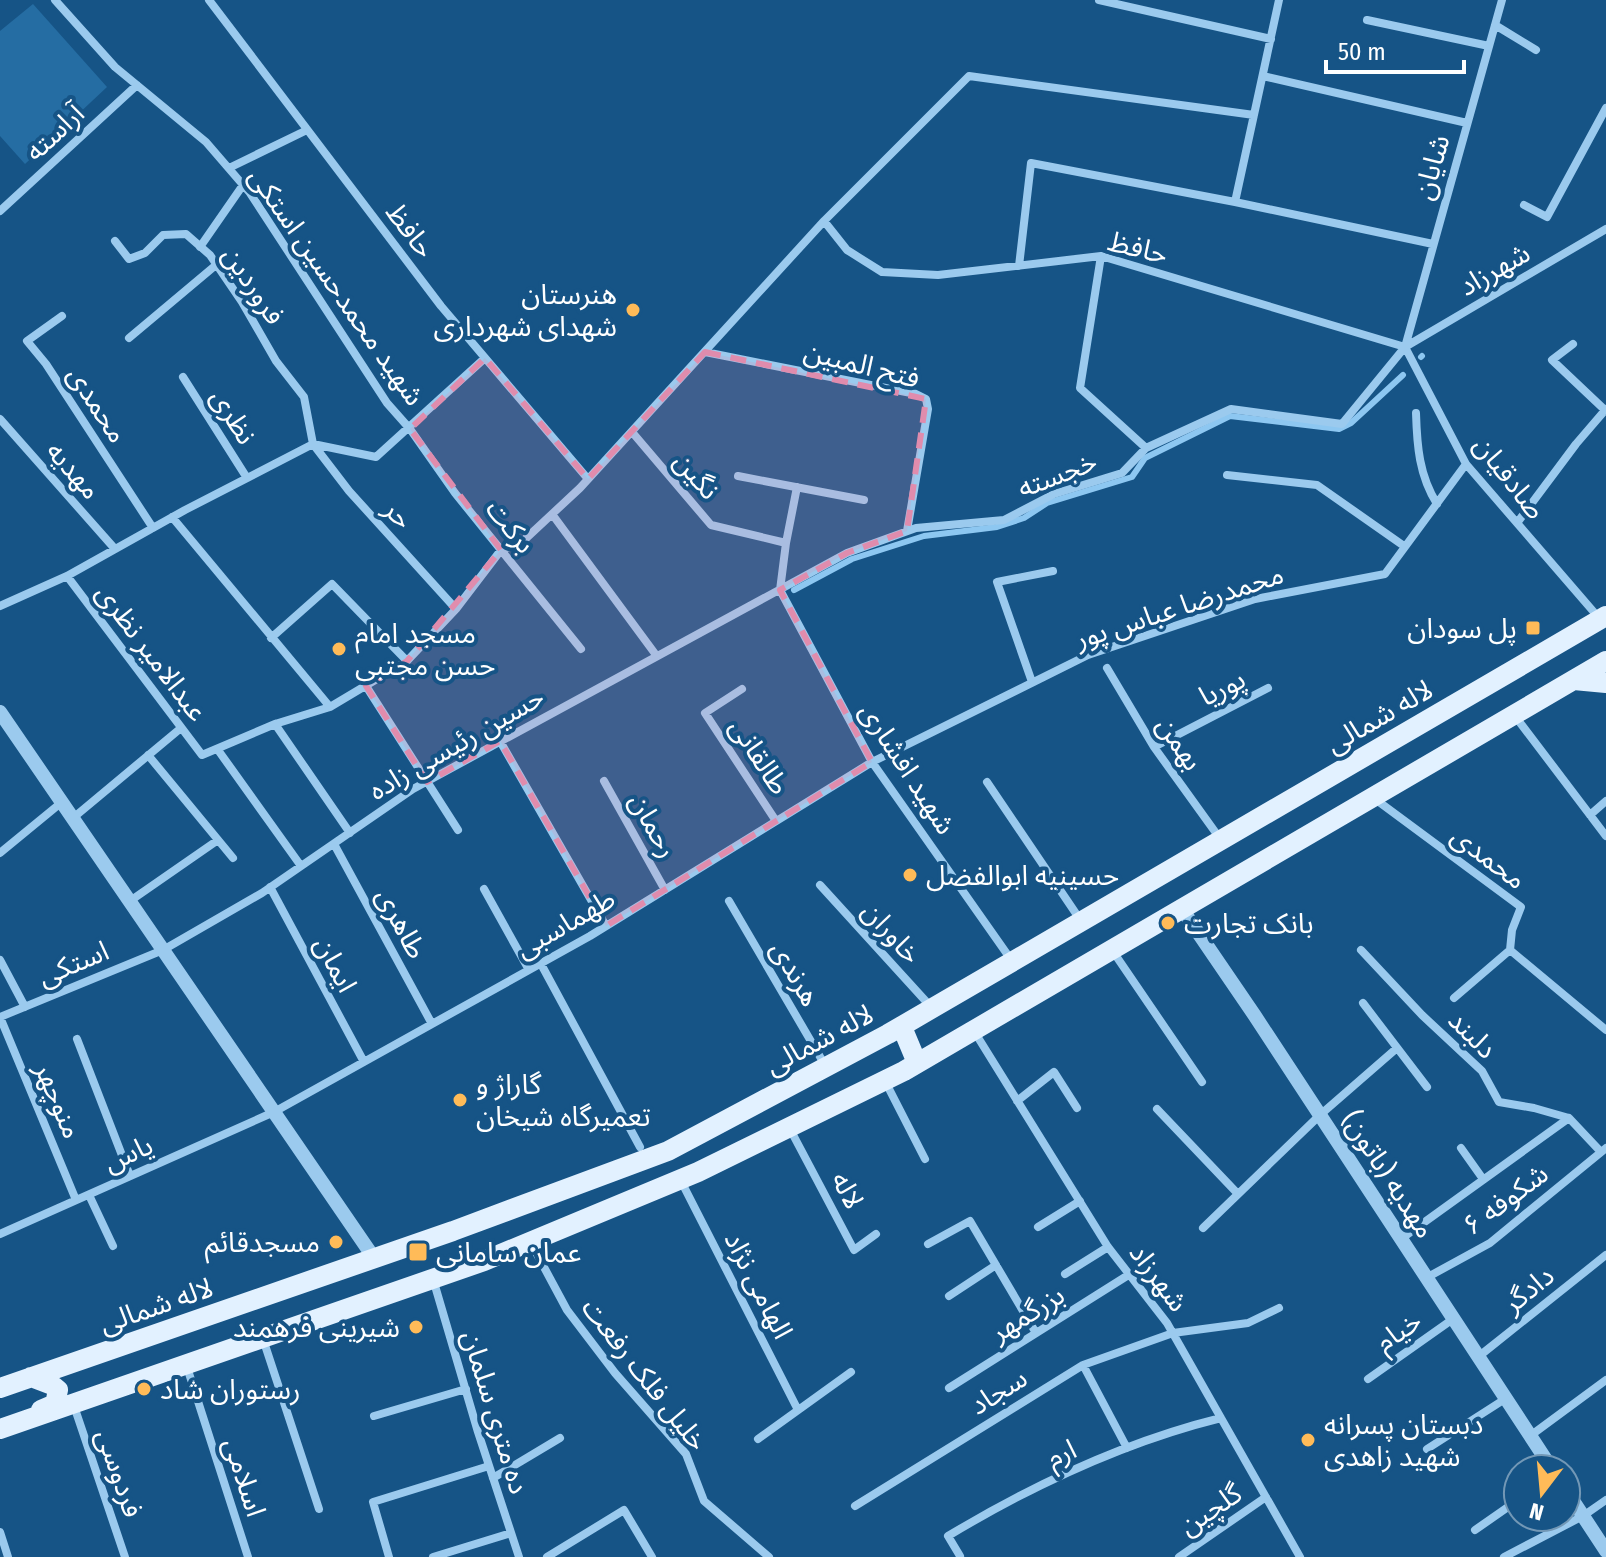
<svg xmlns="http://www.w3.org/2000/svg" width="1606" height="1557" viewBox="0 0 1606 1557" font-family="'Fira Sans Condensed','Noto Sans Arabic',sans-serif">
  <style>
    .green { fill: #256da3 }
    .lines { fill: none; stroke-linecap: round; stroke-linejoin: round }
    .stream { stroke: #8dc7f1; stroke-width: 6 }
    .minor { stroke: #9bcaee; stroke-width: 8 }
    .tertiary { stroke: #9bcaee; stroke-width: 14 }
    .primary { stroke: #e2f1ff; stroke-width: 20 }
    .marked { fill: #e08cad; fill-opacity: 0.2; stroke: #e08cad; stroke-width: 6; stroke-dasharray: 16 10; stroke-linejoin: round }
    .poi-dot { fill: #ffbb58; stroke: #165486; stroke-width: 3 }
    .labels { text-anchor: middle; stroke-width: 8; stroke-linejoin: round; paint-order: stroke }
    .street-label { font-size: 28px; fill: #fff; stroke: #165486 }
    .poi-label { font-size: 28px; fill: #fff; stroke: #165486; text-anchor: start }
  </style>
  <rect width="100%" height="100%" fill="#165486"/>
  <!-- green -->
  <path class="green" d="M33,4L107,87L25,164L0,136V31Z"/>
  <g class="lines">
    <!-- stream -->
    <path class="stream" d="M1421,357L1422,356
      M794,590L852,559L924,536L997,527L1024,518L1047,503L1132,477L1145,458L1230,416L1339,429L1351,423L1403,375"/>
    <!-- minor -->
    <path class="minor" d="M55,0L115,67L206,142L250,193L387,403L410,429L455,493L581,649
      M209,0L441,306L588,479
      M1099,0L1271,39
      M1367,20L1489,46
      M1495,25L1536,50
      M1263,76L1467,123
      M229,168L307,130
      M1235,202L1279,0
      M1524,205L1547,217L1606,108
      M0,211L137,85
      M824,221L847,250L882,272L938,275L1101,256L1405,347
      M115,241L129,259L145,253L163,235L186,234L210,255L242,302L276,361L304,397L313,444L349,491L456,609
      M200,247L243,185
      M1101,256L1080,388L1146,448
      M1019,266L1031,163L1235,202L1433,244
      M62,316L27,341L46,364L153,528
      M129,338L216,265
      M1573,344L1552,360L1605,410
      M1405,347L1502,0
      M1405,347L1466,464L1599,618
      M705,352L916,394L926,399L928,409L907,531
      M183,377L247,478
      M1416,413C1417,446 1419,475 1437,504
      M0,419L115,549
      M632,432L711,525L786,543
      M1227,475L1317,485L1404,546
      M738,476L864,500
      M552,514L656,655
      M172,517L330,707
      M1517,523L1576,444L1606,409
      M67,576L202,755L275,724L330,707L407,661L456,609L501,550L521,543L580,488L824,221L969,76L1254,115
      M780,590L872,762L1012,961
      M780,590L786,543L797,487
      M0,606L67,576L185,510L313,444L376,457L485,358
      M271,638L332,584L407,661
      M1107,668L1154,747L1221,840
      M1032,682L997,582L1053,571
      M366,686L458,830
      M742,689L705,713L776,821
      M1515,716L1606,836
      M275,724L350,833
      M500,741L606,926
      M1154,747L1268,688
      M218,750L301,866
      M148,755L233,858
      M604,781L665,890
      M987,782L1081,921
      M1375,799L1521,907L1512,930L1510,950L1606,1030
      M1590,815L1606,801
      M73,818L181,728
      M334,844L432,1024
      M0,853L62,802
      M820,885L932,1008
      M270,887L364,1062
      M484,889L529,970
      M130,901L218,840
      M729,901L826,1067
      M1112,950L1202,1082
      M1361,950L1422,1015L1482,1071L1499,1102L1534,1108L1569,1118L1601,1152
      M0,960L25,1007
      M541,964L640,1147
      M1454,998L1510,950
      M1363,1003L1427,1087
      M0,1017L163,950L262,893L413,789L847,553L916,528L1004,520L1054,494L1122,473L1146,448L1231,409L1342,424L1405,347L1606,229
      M0,1017L76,1200
      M974,1031L1108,1247L1167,1323L1300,1557
      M77,1039L130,1176
      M885,1081L925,1159
      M1017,1101L1054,1072L1077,1108
      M1157,1109L1238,1194
      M790,1129L854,1250L876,1234
      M1461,1148L1483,1179
      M680,1179L798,1410
      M89,1195L113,1246
      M1038,1227L1080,1201
      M1203,1228L1320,1115L1397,1048
      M0,1234L274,1112L590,936L872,762L1088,655L1255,599L1385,574L1466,464
      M1401,1239L1569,1118
      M531,1243L567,1310L615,1373L686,1454L704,1501L769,1557
      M928,1244L970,1221L1036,1333
      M1065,1274L1108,1247
      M1426,1278L1490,1243L1606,1148
      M433,1279L478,1432L519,1557
      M949,1296L996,1265
      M263,1339L319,1509
      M1478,1357L1606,1255
      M186,1364L248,1557
      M1083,1365L1127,1448
      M1368,1379L1453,1319
      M949,1388L1130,1274
      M73,1403L125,1557
      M374,1416L466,1389
      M1530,1436L1606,1380
      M758,1439L851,1372
      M1427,1449L1505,1399
      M493,1478L560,1438
      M855,1506L1083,1365L1173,1333L1248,1323L1279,1308
      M1475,1530L1518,1500
      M0,1532L8,1557
      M960,1556L948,1536C1033,1485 1124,1442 1221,1418
      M389,1557L373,1502L489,1466
      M433,1557L511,1533
      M547,1557L624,1510L652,1557
      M1179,1557L1266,1497
      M1504,1557L1583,1516L1606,1500"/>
    <!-- tertiary -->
    <path class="tertiary" d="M0,712L374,1258
      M1182,909L1255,1016L1552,1469
      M1566,1490L1606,1551"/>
    <!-- primary -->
    <path class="primary" d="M1574,680L1606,683
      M902,1027L917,1063
      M31,1377L52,1385L58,1390L55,1404L41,1410
      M0,1388L453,1231L668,1151L888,1034L1606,616
      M0,1429L484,1261L698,1172L904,1071L1606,661"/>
  </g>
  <!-- marked area -->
  <path class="marked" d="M705,352L926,399L907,531L847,553L780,590L872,762L606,926L500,741L427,782L366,686L407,661L501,550L410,429L485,358L588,479Z"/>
  <!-- markers -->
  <g class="poi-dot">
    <circle cx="633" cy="310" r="8"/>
    <rect x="1525" y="620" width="16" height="16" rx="4"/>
    <circle cx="339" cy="649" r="8"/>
    <circle cx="910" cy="875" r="8"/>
    <circle cx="1168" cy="923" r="8"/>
    <circle cx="460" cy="1100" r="8"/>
    <circle cx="336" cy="1242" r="8"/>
    <rect x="408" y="1242" width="20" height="20" rx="4"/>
    <circle cx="416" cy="1327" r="8"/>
    <circle cx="144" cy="1389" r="8"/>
    <circle cx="1308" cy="1440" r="8"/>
  </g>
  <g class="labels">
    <!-- street labels -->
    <g class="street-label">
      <text transform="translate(54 132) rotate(-43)" y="10">آراسته</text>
      <text transform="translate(1431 167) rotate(-74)" y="10">شایان</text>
      <text transform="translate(411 230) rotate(53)" y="10">حافظ</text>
      <text transform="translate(1138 247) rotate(14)" y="10">حافظ</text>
      <text transform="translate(1494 269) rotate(-30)" y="10">شهرزاد</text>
      <text transform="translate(254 285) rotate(56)" y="10">فروردین</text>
      <text transform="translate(337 286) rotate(55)" y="10">شهید محمدحسین استکی</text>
      <text transform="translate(862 364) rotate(14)" y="10">فتح المبین</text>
      <text transform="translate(98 404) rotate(57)" y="10">محمدی</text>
      <text transform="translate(234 416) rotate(58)" y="10">نظری</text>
      <text transform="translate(74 470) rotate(49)" y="10">مهدیه</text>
      <text transform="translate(1057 474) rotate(-21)" y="10">خجسته</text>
      <text transform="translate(697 475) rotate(49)" y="10">نگین</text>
      <text transform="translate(1510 477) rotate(52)" y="10">صادقیان</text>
      <text transform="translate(399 514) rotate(48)" y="10">حر</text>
      <text transform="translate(511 526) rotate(51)" y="10">برکت</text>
      <text transform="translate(1179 606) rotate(-18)" y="10">محمدرضا عباس پور</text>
      <text transform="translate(152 652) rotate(53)" y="10">عبدالامیر نظری</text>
      <text transform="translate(1222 687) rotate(-27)" y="10">پوریا</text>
      <text transform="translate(1379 716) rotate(-30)" y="10">لاله شمالی</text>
      <text transform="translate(456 743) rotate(-30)" y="10">حسین رئیسی زاده</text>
      <text transform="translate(1180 743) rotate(56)" y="10">بهمن</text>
      <text transform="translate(760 756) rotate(57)" y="10">طالقانی</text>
      <text transform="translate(908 768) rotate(57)" y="10">شهید افشاری</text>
      <text transform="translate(654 825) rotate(61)" y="10">رحمان</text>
      <text transform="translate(1489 857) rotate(37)" y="10">محمدی</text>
      <text transform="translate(402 923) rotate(62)" y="10">طاهری</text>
      <text transform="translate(565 923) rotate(-30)" y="10">طهماسبی</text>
      <text transform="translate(892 932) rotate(48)" y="10">خاوران</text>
      <text transform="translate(73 963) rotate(-23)" y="10">استکی</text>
      <text transform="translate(336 964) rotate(62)" y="10">ایمان</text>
      <text transform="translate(796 973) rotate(60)" y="10">هرندی</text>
      <text transform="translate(1473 1034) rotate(45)" y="10">دلبند</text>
      <text transform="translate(819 1039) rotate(-28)" y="10">لاله شمالی</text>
      <text transform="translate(59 1100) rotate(67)" y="10">منوچهر</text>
      <text transform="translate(128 1153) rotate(-24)" y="10">یاس</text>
      <text transform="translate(1389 1174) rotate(57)" y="10">مهدیه (باتون)</text>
      <text transform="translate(848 1190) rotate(62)" y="10">لاله</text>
      <text transform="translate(1505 1199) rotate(-37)" y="10">شکوفه ۶</text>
      <text transform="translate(1159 1277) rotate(53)" y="10">شهرزاد</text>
      <text transform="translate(759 1285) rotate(63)" y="10">الهامی نژاد</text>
      <text transform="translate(1528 1289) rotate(-39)" y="10">دادگر</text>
      <text transform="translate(156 1305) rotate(-19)" y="10">لاله شمالی</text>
      <text transform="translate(1027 1313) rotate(-32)" y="10">بزرگمهر</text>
      <text transform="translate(1398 1331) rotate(-35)" y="10">خیام</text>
      <text transform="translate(645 1374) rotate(52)" y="10">خلیل فلک رفعت</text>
      <text transform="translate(998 1391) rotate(-32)" y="10">سجاد</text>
      <text transform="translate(496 1412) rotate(73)" y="10">ده متری سلمان</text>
      <text transform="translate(1061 1453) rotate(-25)" y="10">ارم</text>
      <text transform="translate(120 1473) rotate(71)" y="10">فردوسی</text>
      <text transform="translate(245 1477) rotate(72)" y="10">اسلامی</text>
      <text transform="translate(1210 1509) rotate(-34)" y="10">گلچین</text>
    </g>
    <!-- poi labels -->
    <g class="poi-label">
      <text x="617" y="304" text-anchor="end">هنرستان<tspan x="617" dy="32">شهدای شهرداری</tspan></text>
      <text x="1517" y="638" text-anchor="end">پل سودان</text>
      <text x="355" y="643">مسجد امام<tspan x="355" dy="32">حسن مجتبی</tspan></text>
      <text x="926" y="885">حسینیه ابوالفضل</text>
      <text x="1184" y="933">بانک تجارت</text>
      <text x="476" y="1094">گاراژ و<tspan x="476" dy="32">تعمیرگاه شیخان</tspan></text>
      <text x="320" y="1252" text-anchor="end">مسجدقائم</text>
      <text x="436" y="1262">عمان سامانی</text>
      <text x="400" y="1337" text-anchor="end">شیرینی فرهمند</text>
      <text x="160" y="1399">رستوران شاد</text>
      <text x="1324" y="1434">دبستان پسرانه<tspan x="1324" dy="32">شهید زاهدی</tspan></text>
    </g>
  </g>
  <!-- north arrow -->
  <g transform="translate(1542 1493) rotate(196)"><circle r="38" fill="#165486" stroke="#7398b6" stroke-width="2"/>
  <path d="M0-6L14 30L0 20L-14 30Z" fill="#ffbb58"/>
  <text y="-12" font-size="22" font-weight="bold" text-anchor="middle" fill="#ffffff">N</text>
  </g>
  <!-- scale -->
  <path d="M1326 60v12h138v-12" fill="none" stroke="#ffffff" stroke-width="4"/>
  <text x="1338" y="60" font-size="24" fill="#ffffff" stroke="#165486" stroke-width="6" paint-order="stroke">50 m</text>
</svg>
